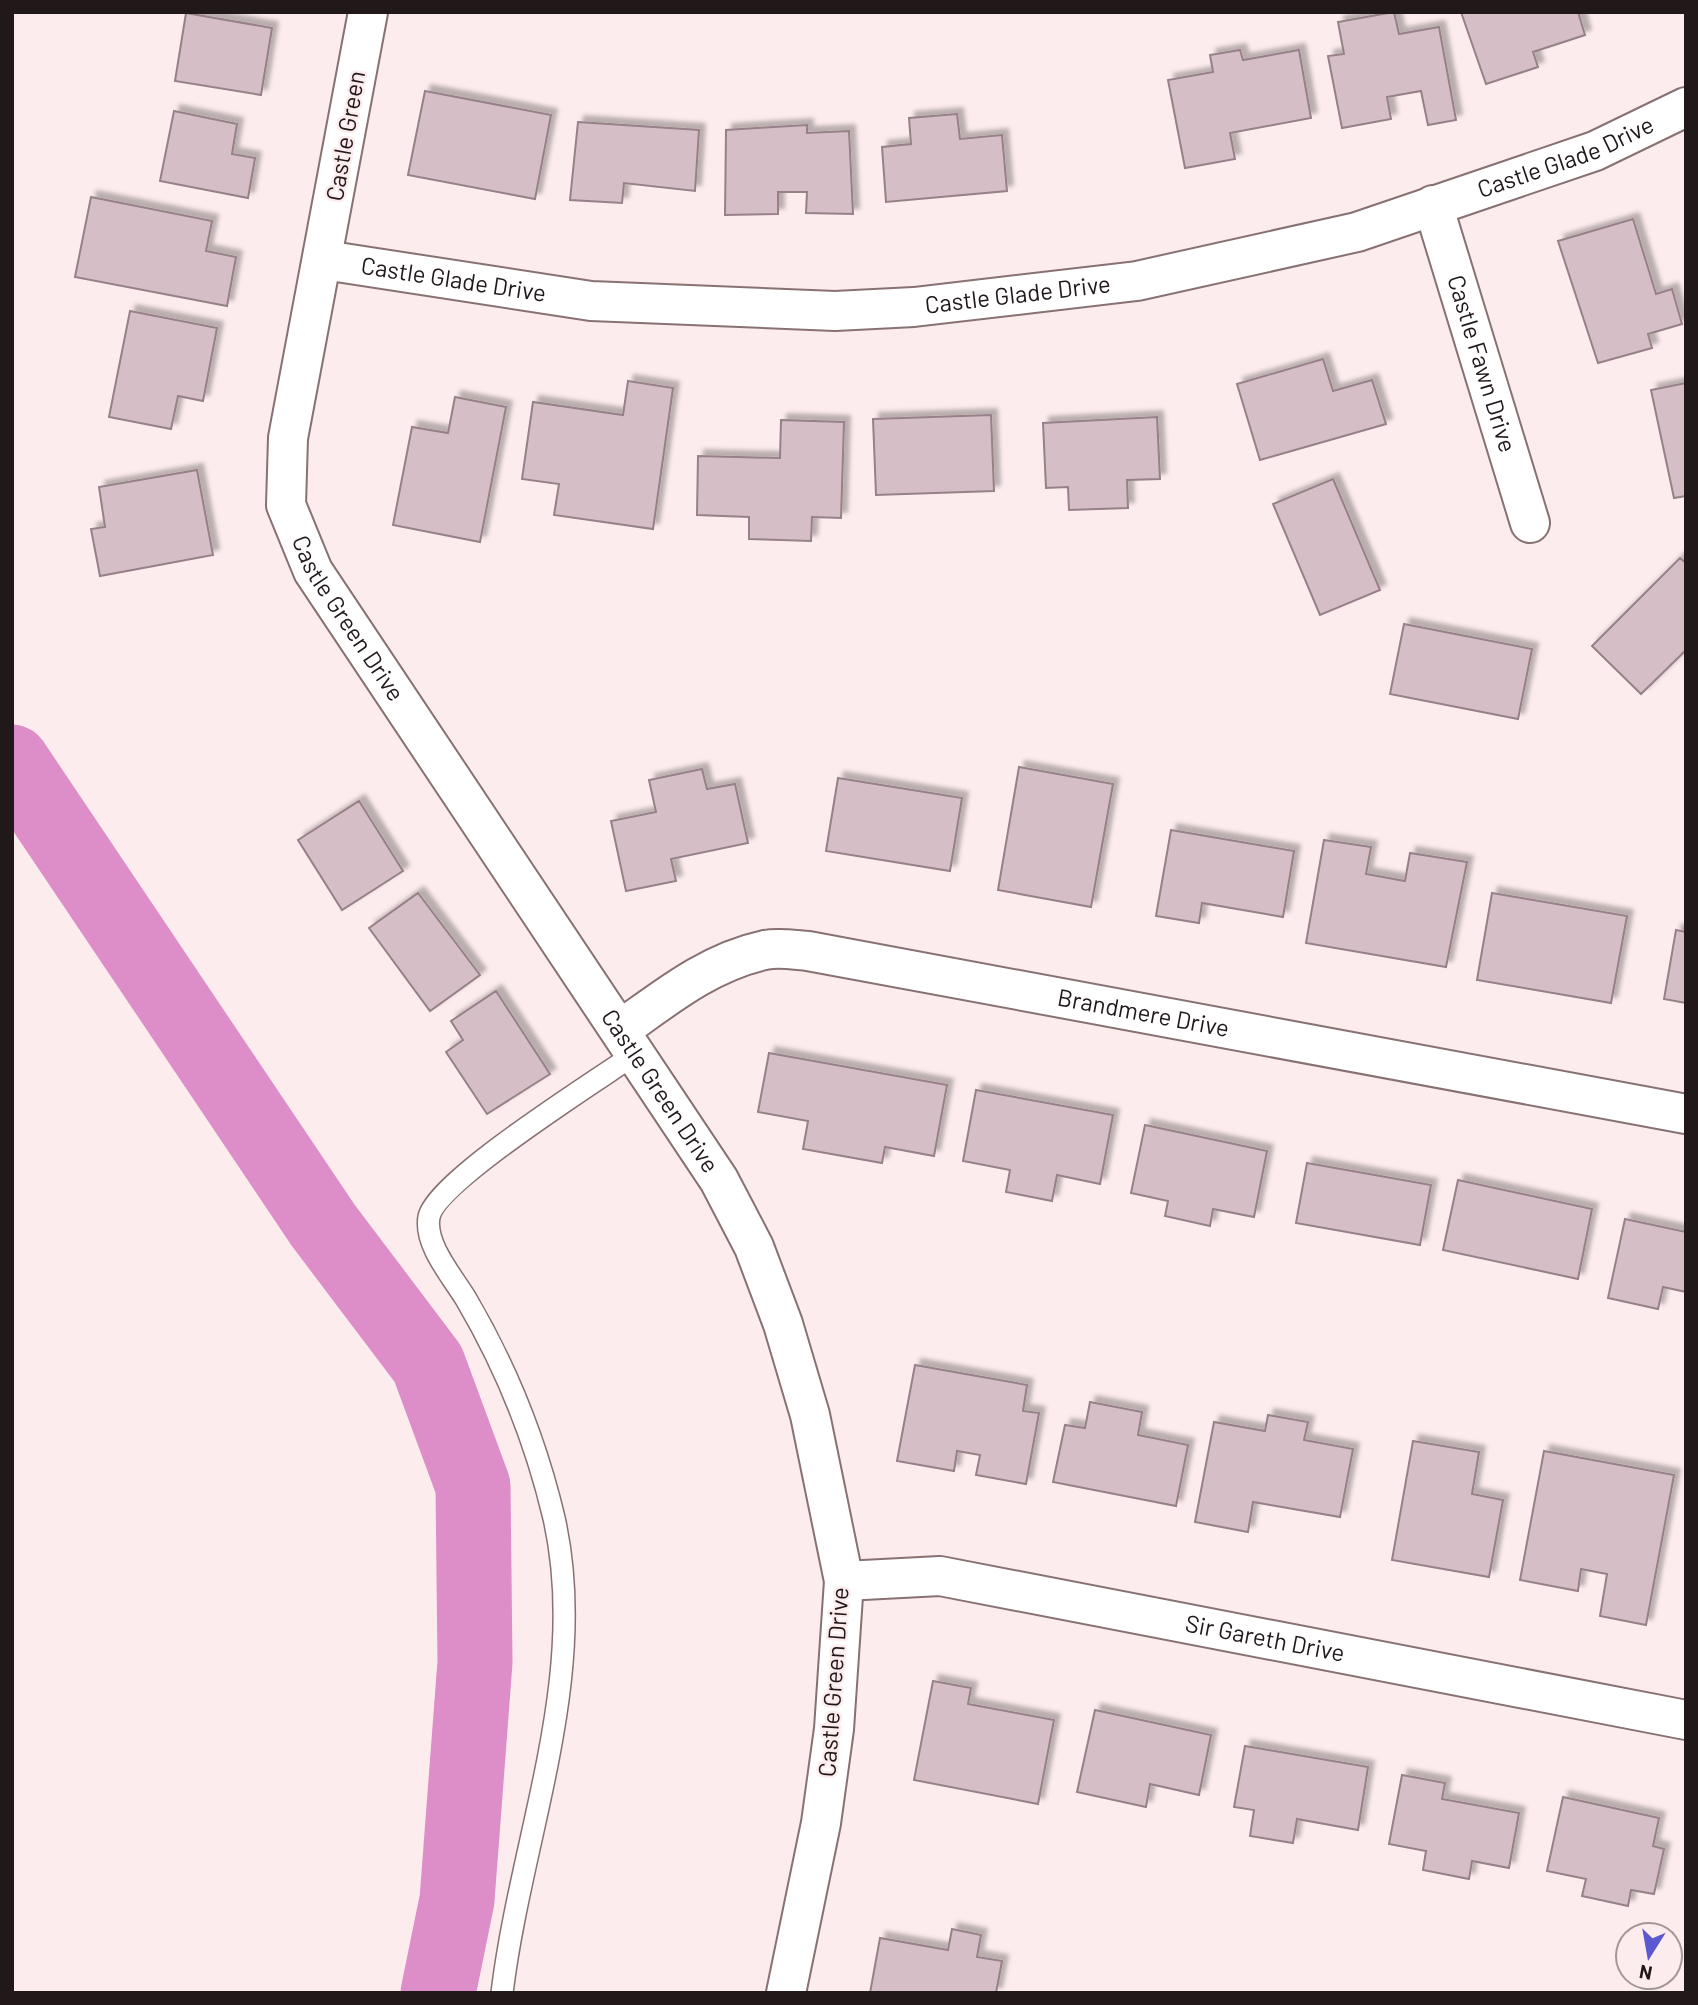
<svg xmlns="http://www.w3.org/2000/svg" width="1698" height="2005" viewBox="0 0 1698 2005" font-family="Barlow,sans-serif">
  <style>
    .lines { fill: none; stroke-linecap: round; stroke-linejoin: round }
    .river { stroke: #dd8ec9; stroke-width: 75 }
    .building { fill: #d6bec6; stroke: #978188; stroke-width: 2; filter: url(#shadow) }
    .service-casing { stroke: #887172; stroke-width: 24 }
    .minor-casing { stroke: #887172; stroke-width: 42 }
    .service { stroke: #fff; stroke-width: 21 }
    .minor { stroke: #fff; stroke-width: 38 }
    .labels { text-anchor: middle; stroke-width: 5; stroke-linejoin: round; paint-order: stroke }
    .street-label { font-size: 24px; fill: #211819; stroke: #fdeced }
  </style>
  <defs>
    <filter id="shadow"><feDropShadow dx="6" dy="-6" stdDeviation="2" flood-color="#0004"/></filter>
  </defs>
  <rect width="100%" height="100%" fill="#fdeced"/>
  <g class="lines">
    <!-- river -->
    <path class="river" d="M12,762L323,1225L428,1364L473,1486L475,1662L457,1900L438,1993"/>
  </g>
  <!-- building -->
  <path class="building" d="M1394,12L1399,34L1439,27L1456,120L1428,125L1421,91L1387,97L1391,119L1342,128L1328,56L1344,54L1338,22Z
    M1461,12H1578L1585,35L1533,52L1538,67L1486,84Z
    M186,13L272,28L261,95L175,81Z
    M1240,50L1243,60L1299,50L1311,118L1230,133L1235,159L1185,168L1168,80L1213,72L1210,55Z
    M425,91L551,115L535,199L408,175Z
    M174,111L237,124L232,154L255,158L248,198L160,181Z
    M957,114L960,139L1002,135L1007,191L886,202L882,147L911,144L909,118Z
    M578,122L699,130L695,191L624,183L622,203L570,200Z
    M807,125V133L849,131L853,214L806,213L807,192H778V214L725,215L726,130Z
    M91,197L212,221L206,251L236,257L227,306L75,277Z
    M1633,219L1656,294L1672,289L1682,324L1648,334L1652,348L1598,363L1558,241Z
    M130,311L217,328L203,401L178,396L171,429L109,417Z
    M1323,359L1333,391L1372,380L1386,424L1260,460L1237,384Z
    M628,381L673,388L653,529L554,515L559,484L522,479L533,402L623,415Z
    M1686,383V496L1674,498L1651,390Z
    M455,397L506,407L480,542L393,525L412,427L448,433Z
    M991,415L994,491L876,495L873,419Z
    M1157,417L1160,479L1127,480L1128,508L1069,510L1068,487L1046,488L1043,423Z
    M781,420L844,422L841,518L812,517L811,541L749,539V517L697,515L698,456L780,458Z
    M197,470L213,555L100,576L91,529L105,527L99,487Z
    M1333,479L1380,590L1320,615L1273,504Z
    M1680,558L1686,563V650L1641,694L1592,646Z
    M1404,624L1532,649L1518,719L1390,694Z
    M1019,767L1113,784L1091,907L998,890Z
    M702,769L707,789L735,784L748,843L671,859L676,881L626,891L611,821L656,812L649,780Z
    M838,778L962,798L950,871L826,851Z
    M359,801L403,871L342,910L298,840Z
    M1171,830L1294,851L1283,917L1202,903L1199,923L1156,916Z
    M1324,840L1371,847L1366,874L1405,881L1410,853L1467,862L1446,967L1306,943Z
    M418,893L480,975L430,1011L369,928Z
    M1492,893L1627,916L1611,1003L1477,980Z
    M1676,930L1686,932V1003L1664,999Z
    M496,991L550,1074L487,1114L446,1052L463,1040L451,1021Z
    M769,1053L947,1085L934,1156L885,1147L882,1163L803,1149L808,1121L758,1112Z
    M976,1090L1113,1115L1100,1184L1057,1175L1052,1201L1006,1192L1010,1170L963,1161Z
    M1145,1125L1267,1151L1254,1217L1213,1209L1210,1226L1165,1216L1168,1201L1131,1193Z
    M1307,1163L1431,1185L1420,1245L1296,1223Z
    M1458,1180L1592,1209L1578,1279L1443,1250Z
    M1625,1219L1686,1232V1292L1663,1287L1658,1309L1608,1298Z
    M915,1365L1027,1385L1023,1411L1039,1413L1026,1484L976,1475L980,1455L957,1451L954,1471L897,1461Z
    M1090,1402L1142,1412L1138,1435L1188,1445L1176,1506L1053,1482L1065,1425L1085,1428Z
    M1268,1415L1308,1422L1304,1440L1353,1449L1340,1517L1253,1502L1248,1532L1195,1522L1214,1422L1265,1431Z
    M1413,1441L1479,1452L1472,1494L1503,1500L1489,1577L1392,1560Z
    M1544,1451L1674,1475L1646,1625L1600,1616L1607,1574L1581,1569L1578,1591L1520,1580Z
    M933,1681L971,1688L968,1704L1054,1720L1038,1804L914,1780Z
    M1095,1710L1211,1735L1199,1795L1150,1784L1146,1807L1077,1792Z
    M1245,1746L1368,1767L1358,1830L1297,1819L1293,1843L1250,1836L1254,1810L1234,1807Z
    M1402,1775L1445,1783L1442,1799L1519,1813L1509,1868L1472,1861L1469,1879L1423,1870L1426,1851L1389,1844Z
    M1563,1797L1659,1818L1653,1846L1664,1849L1654,1894L1631,1890L1628,1906L1582,1896L1586,1879L1547,1871Z
    M952,1929L981,1935L977,1957L1002,1961L996,1993H870L880,1938L948,1950Z"/>
  <g class="lines">
    <!-- service casing -->
    <g class="service-casing">
      <path id="service" d="M502,1993C521,1836 590,1677 554,1518C536,1442 506,1367 466,1299C452,1276 424,1244 429,1217C436,1181 599,1079 635,1054"/>
    </g>
    <!-- minor casing -->
    <g class="minor-casing">
      <g id="minor">
        <path id="s1" d="M368,12L288,438L286,505L313,571L719,1180L754,1247L783,1324L810,1415L844,1581L834,1729L821,1823L786,1993"/>
        <path id="s2" d="M1433,205L1530,523"/>
        <path id="s3" d="M324,260L591,301L835,311L914,307L1137,281L1357,232L1595,151L1686,107"/>
        <path id="s4" d="M620,1030C665,998 709,962 765,950C778,947 795,950 808,951L1686,1114"/>
        <path id="s5" d="M844,1581L940,1576L1686,1720"/>
      </g>
    </g>
    <!-- service -->
    <use href="#service" class="service"/>
    <!-- minor -->
    <use href="#minor" class="minor"/>
  </g>
  <g class="labels">
    <!-- street labels -->
    <g class="street-label">
      <text transform="translate(346 136) rotate(-80)" y="8">Castle Green</text>
      <text dy="8" stroke="none"><textPath href="#s3" startOffset="1265">Castle Glade Drive</textPath></text>
      <text dy="8" stroke="none"><textPath href="#s3" startOffset="131">Castle Glade Drive</textPath></text>
      <text dy="8" stroke="none"><textPath href="#s3" startOffset="698">Castle Glade Drive</textPath></text>
      <text dy="8" stroke="none"><textPath href="#s2" startOffset="166">Castle Fawn Drive</textPath></text>
      <text dy="8" stroke="none"><textPath href="#s1" startOffset="630">Castle Green Drive</textPath></text>
      <text dy="8" stroke="none"><textPath href="#s4" startOffset="551">Brandmere Drive</textPath></text>
      <text dy="8" stroke="none"><textPath href="#s1" startOffset="1197">Castle Green Drive</textPath></text>
      <text dy="8" stroke="none"><textPath href="#s5" startOffset="427">Sir Gareth Drive</textPath></text>
      <text transform="translate(834 1682) rotate(-86)" y="8">Castle Green Drive</text>
    </g>
  </g>
  <!-- border -->
  <rect width="1698" height="2005" fill="none" stroke="#211819" stroke-width="28"/>
  <!-- north arrow -->
  <g transform="translate(1649 1956) rotate(191)"><circle r="33" fill="#fdeced" stroke="#a59798" stroke-width="2"/>
  <path d="M0-5L12 26L0 18L-12 26Z" fill="#5b58d0"/>
  <text y="-10" font-size="19" font-weight="bold" text-anchor="middle" fill="#211819">N</text>
  </g>
</svg>
